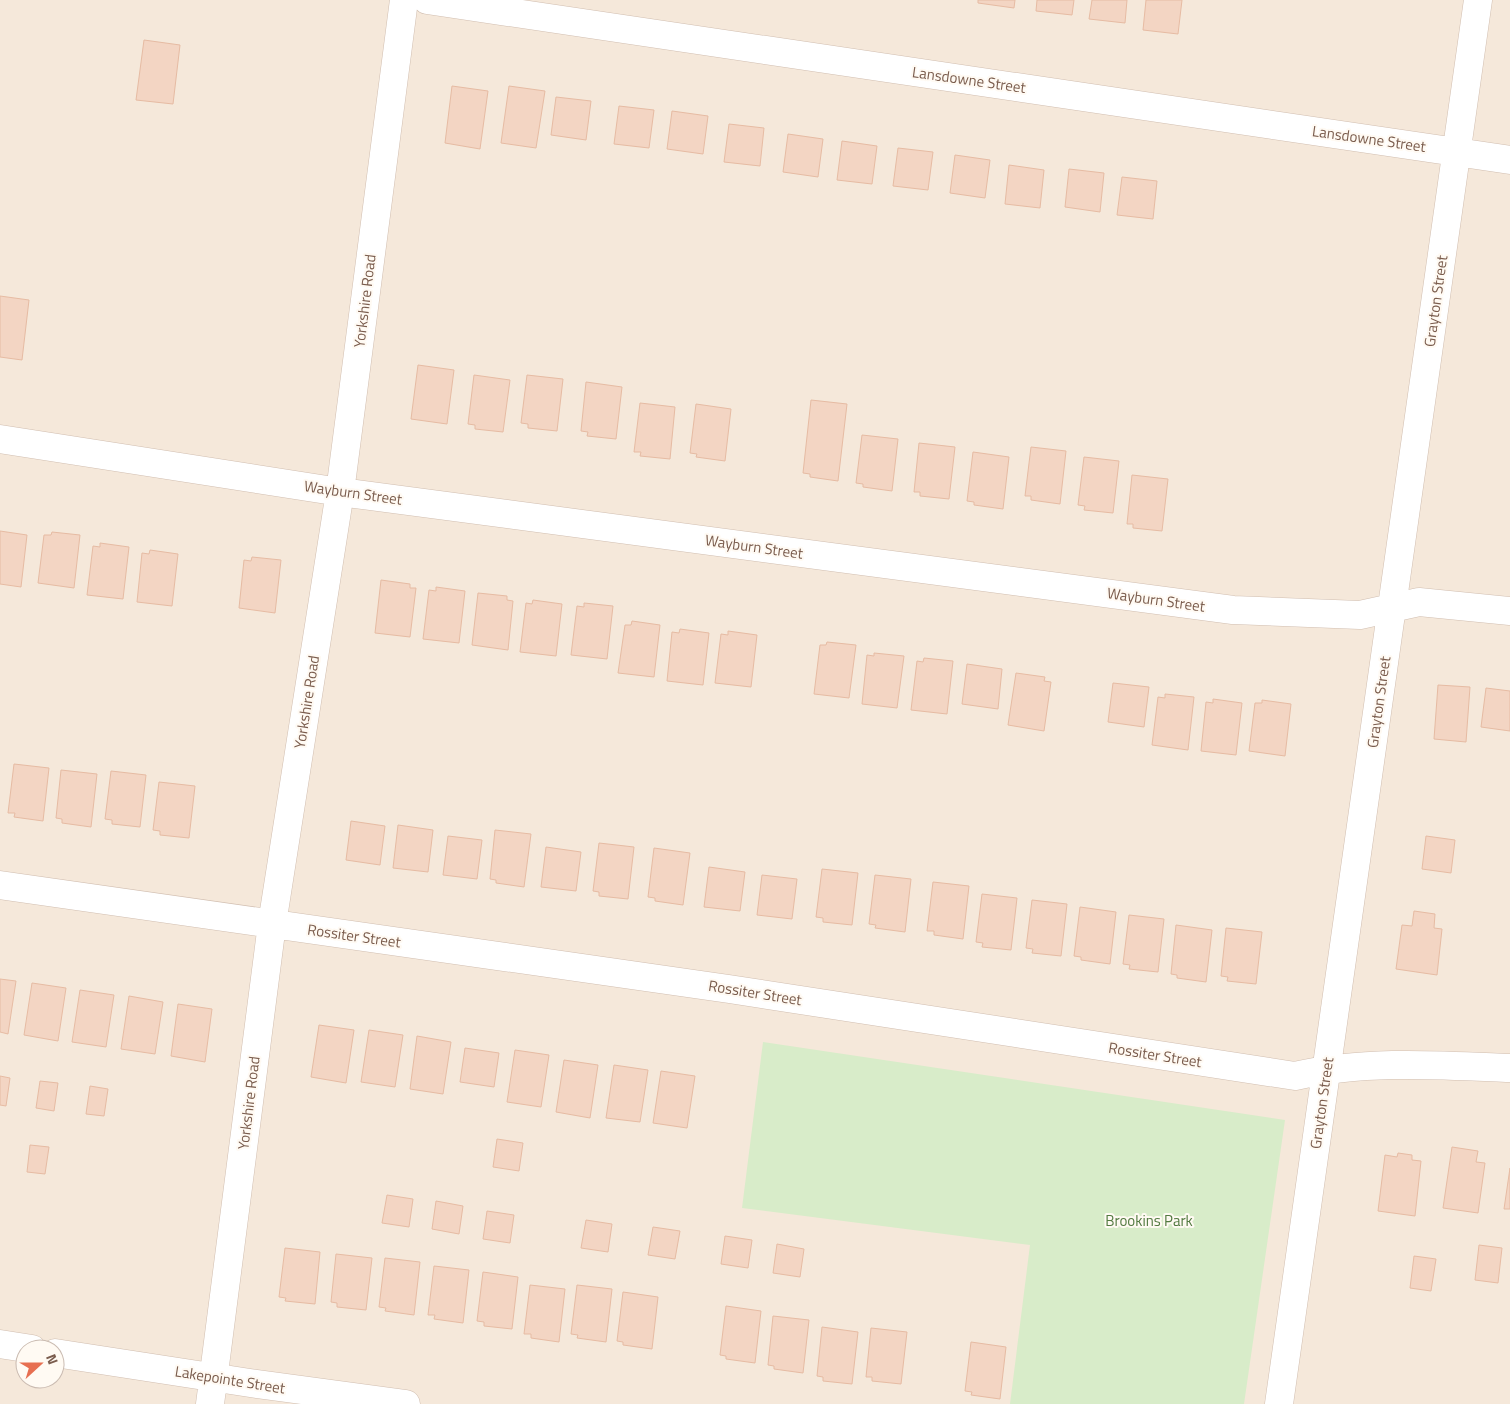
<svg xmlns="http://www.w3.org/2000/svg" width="1510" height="1404" viewBox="0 0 1510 1404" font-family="'Titillium Web',sans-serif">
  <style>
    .residential { fill: #f5e8da; fill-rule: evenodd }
    .green { fill: #d8ecc9 }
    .building { fill: #f3d5c3; stroke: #e6bba3 }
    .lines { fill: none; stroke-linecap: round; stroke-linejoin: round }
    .minor-casing { stroke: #d1beb0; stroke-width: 29 }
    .minor { stroke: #fff; stroke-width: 28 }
    .labels { text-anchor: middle; stroke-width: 4; stroke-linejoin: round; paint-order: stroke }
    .street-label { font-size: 15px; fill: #7a5c4d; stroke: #fffaf3 }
    .park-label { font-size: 15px; fill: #537a41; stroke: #fffaf3 }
  </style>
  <rect width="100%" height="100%" fill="#fdf6ec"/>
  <!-- residential -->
  <path class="residential" d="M0,0H1510V1404H0ZM25,1349H55V1379H25Z"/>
  <!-- green -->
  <path class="green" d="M763,1042L1285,1120L1244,1404H1010L1030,1245L742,1208Z"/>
  <!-- building -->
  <path class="building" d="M978,0H1015L1014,8L978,3Z
    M1037,0H1074L1072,15L1036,11Z
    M1092,0H1127L1125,23L1089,19Z
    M1146,0H1182L1178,34L1143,30Z
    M144,40L180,45L173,104L136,100Z
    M452,86L488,91L480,149L445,143Z
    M509,86L545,91L536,148L501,143Z
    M556,97L591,101L586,140L551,135Z
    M619,106L654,110L649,148L614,144Z
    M672,111L708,116L703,154L667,149Z
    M729,124L764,128L760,166L724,162Z
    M788,134L823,139L818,177L783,172Z
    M842,141L877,146L872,184L837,180Z
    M898,148L933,152L928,190L893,186Z
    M955,155L990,160L985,198L950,193Z
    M1009,165L1044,170L1040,208L1005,204Z
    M1069,169L1104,173L1100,212L1065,207Z
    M1122,177L1157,181L1153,219L1117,215Z
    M0,296L29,300L22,360L0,357Z
    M418,365L454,370L447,424L411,419Z
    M474,375L510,380L503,432L475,429V425L468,424Z
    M527,375L563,379L557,431L528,428V424L521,423Z
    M586,382L622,387L616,439L587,436L588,432L581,431Z
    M811,400L847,404L838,481L810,477V474L803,473Z
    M640,403L675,407L670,459L640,456L641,452H634Z
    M696,404L731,409L725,461L696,457L697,454L690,453Z
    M862,435L898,439L892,491L863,487V484L856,483Z
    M919,443L955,447L949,499L920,496V492H914Z
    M1031,447L1066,451L1060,504L1031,500V496H1025Z
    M973,452L1009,457L1003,509L974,505V502L967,501Z
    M1084,457L1119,461L1113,513L1084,510L1085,506L1078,505Z
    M1132,475L1168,479L1162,531L1133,528V524H1127Z
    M0,531L27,535L21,587L0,584Z
    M52,532L80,535L74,588L38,583L44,535H51Z
    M100,543L129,547L123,599L87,595L93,546L100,547Z
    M150,550L178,554L172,606L137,602L142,553L149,554Z
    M252,557L281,560L275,613L239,608L244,560L251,561Z
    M381,580L410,584V588H416L410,637L375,633Z
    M436,587L465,591L459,643L423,639L429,590L436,591Z
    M478,593L507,596V600L513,601L508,650L472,645Z
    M533,600L562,604L556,656L520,652L526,603L532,604Z
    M584,603L613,606L607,659L571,655L577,606L584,607Z
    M632,621L660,625L654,677L618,673L625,625H631Z
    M680,629L709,633L703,685L667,681L672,632L679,633Z
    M728,631L757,635L751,687L715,683L721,634L728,635Z
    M827,642L856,645L849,698L814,694L820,645H826Z
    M874,653L904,656L897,708L862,704L867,655L874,656Z
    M924,658L953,661L947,714L911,710L917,661L923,662Z
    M967,664L1002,669L998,709L962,704Z
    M1016,673L1045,677L1044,681L1051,682L1044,731L1008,725Z
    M1113,683L1149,687L1144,727L1108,722Z
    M1438,685L1470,687L1466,742L1434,739Z
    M1486,688L1510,691V731L1481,727Z
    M1165,694L1194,697L1188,750L1152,745L1158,697L1165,698Z
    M1213,699L1242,703L1236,755L1201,751L1206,702L1213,703Z
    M1262,700L1291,704L1285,756L1249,751L1255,703H1262Z
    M14,764L49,768L43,821L14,817L15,813H8Z
    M61,770L97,774L91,827L62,823V819L56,818Z
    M111,771L146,775L140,827L112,824V820L105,819Z
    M159,782L195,786L189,838L160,835V831L153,830Z
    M351,821L385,826L380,865L346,860Z
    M398,825L433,830L428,872L393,868Z
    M495,830L531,834L524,887L496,883V880L490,879Z
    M448,836L482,840L477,879L443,875Z
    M1426,836L1455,840L1451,873L1422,869Z
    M599,843L634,847L628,899L599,896V892L593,891Z
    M546,847L581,852L576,891L541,887Z
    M654,848L690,853L683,905L655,901V898L648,897Z
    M709,867L745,872L740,911L704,907Z
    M822,869L858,873L852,925L823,922V918L816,917Z
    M762,875L797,879L792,919L757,915Z
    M875,875L911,879L905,932L875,928L876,925L869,924Z
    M933,882L969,886L963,939L934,935V931H927Z
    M982,894L1017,898L1011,950L982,947L983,943L976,942Z
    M1032,900L1067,904L1061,956L1032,953L1033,949L1026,948Z
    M1080,907L1116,912L1110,964L1081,960V957L1074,956Z
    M1414,911L1435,914L1434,928L1442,929L1437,975L1396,969L1402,925L1412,926Z
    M1129,915L1164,919L1158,972L1129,969L1130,965L1123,964Z
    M1176,925L1212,930L1206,982L1177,978V975L1171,974Z
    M1226,928L1262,932L1256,984L1227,981L1228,977L1221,976Z
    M0,979L16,981L8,1034L0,1032Z
    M32,983L66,988L58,1041L24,1035Z
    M80,990L114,995L106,1047L72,1042Z
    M129,996L163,1002L155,1054L121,1049Z
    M178,1004L212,1009L205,1062L171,1056Z
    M319,1025L354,1030L346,1083L311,1077Z
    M369,1030L403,1035L395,1087L361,1082Z
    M417,1036L451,1042L443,1094L410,1089Z
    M465,1048L499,1053L494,1087L460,1082Z
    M515,1050L549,1055L541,1107L507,1102Z
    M564,1060L598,1065L590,1118L556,1112Z
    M614,1065L648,1070L640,1122L606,1118Z
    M661,1071L695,1076L687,1128L653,1123Z
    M0,1076L10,1078L6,1106L0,1105Z
    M40,1081L58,1083L54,1111L36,1108Z
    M90,1086L108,1089L104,1116L86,1114Z
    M497,1139L523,1143L519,1171L493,1167Z
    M30,1145L49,1147L45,1174L27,1172Z
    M1452,1147L1478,1151L1476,1162L1485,1163L1478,1213L1443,1208Z
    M1398,1153L1412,1155V1160L1421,1161L1415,1216L1378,1211L1385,1155L1397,1157Z
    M1510,1168V1209H1504Z
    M387,1195L413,1199L409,1227L382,1223Z
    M436,1201L463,1206L459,1234L432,1229Z
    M487,1211L514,1215L510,1243L483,1239Z
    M586,1220L612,1224L608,1252L581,1248Z
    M653,1227L680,1231L675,1259L648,1255Z
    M725,1236L752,1240L748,1268L721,1264Z
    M777,1244L804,1249L800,1277L773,1273Z
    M1479,1245L1502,1248L1498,1283L1475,1280Z
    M285,1248L320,1252L315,1304L285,1301L286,1298L279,1297Z
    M336,1254L372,1258L366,1310L337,1307V1303L331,1302Z
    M1414,1256L1436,1259L1431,1291L1410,1288Z
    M385,1258L420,1262L414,1315L385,1311L386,1308L379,1307Z
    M434,1266L469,1270L463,1323L434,1319L435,1315H428Z
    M483,1272L518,1277L512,1329L484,1326V1322L477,1321Z
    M530,1285L565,1289L559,1342L531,1338V1334H524Z
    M577,1285L612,1289L606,1342L577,1338L578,1335L571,1334Z
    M623,1292L658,1297L652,1349L623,1345V1342L617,1341Z
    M726,1306L761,1311L755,1363L726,1359V1356L720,1355Z
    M773,1316L809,1320L803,1373L774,1369V1366L768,1365Z
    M822,1327L858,1332L852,1384L823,1381V1377L817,1376Z
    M871,1328L907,1332L901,1384L872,1381V1377H866Z
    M971,1342L1006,1347L1000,1399L971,1395L972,1392L965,1391Z"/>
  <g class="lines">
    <!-- minor casing -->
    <g class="minor-casing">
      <path id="minor" d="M427,0L1510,160
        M0,439L340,492L1233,610L1360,615L1419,602L1510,611
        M0,885L729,989L1295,1076C1365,1060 1438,1065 1510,1068
        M0,1344L32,1349
        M55,1353L250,1383L406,1404
        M210,1404L272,924L340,492L404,0
        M1279,1404L1478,0"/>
    </g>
    <!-- minor -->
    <use href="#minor" class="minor"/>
  </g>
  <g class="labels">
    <!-- street labels -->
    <g class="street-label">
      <text transform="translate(969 80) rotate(8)" y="5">Lansdowne Street</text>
      <text transform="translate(1369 139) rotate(8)" y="5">Lansdowne Street</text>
      <text transform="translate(365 301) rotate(-83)" y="5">Yorkshire Road</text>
      <text transform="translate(1436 301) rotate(-82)" y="5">Grayton Street</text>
      <text transform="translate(353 493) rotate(8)" y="5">Wayburn Street</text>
      <text transform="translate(754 547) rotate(8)" y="5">Wayburn Street</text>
      <text transform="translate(1156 600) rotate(8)" y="5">Wayburn Street</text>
      <text transform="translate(307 702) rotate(-81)" y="5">Yorkshire Road</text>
      <text transform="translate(1379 702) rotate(-82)" y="5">Grayton Street</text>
      <text transform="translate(354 936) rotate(8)" y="5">Rossiter Street</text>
      <text transform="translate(755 993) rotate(9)" y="5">Rossiter Street</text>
      <text transform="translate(1155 1055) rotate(9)" y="5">Rossiter Street</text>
      <text transform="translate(249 1103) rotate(-83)" y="5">Yorkshire Road</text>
      <text transform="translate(1322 1103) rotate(-82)" y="5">Grayton Street</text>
      <text transform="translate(230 1380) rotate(9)" y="5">Lakepointe Street</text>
    </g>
    <!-- park labels -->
    <g class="park-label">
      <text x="1149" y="1226">Brookins Park</text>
    </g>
  </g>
  <!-- north arrow -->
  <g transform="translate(40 1364) rotate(69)"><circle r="24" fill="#fffaf3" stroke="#cabbb1"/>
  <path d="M0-4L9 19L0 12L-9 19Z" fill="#e76f51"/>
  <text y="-8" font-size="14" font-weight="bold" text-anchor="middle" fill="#7a5c4d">N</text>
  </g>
</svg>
